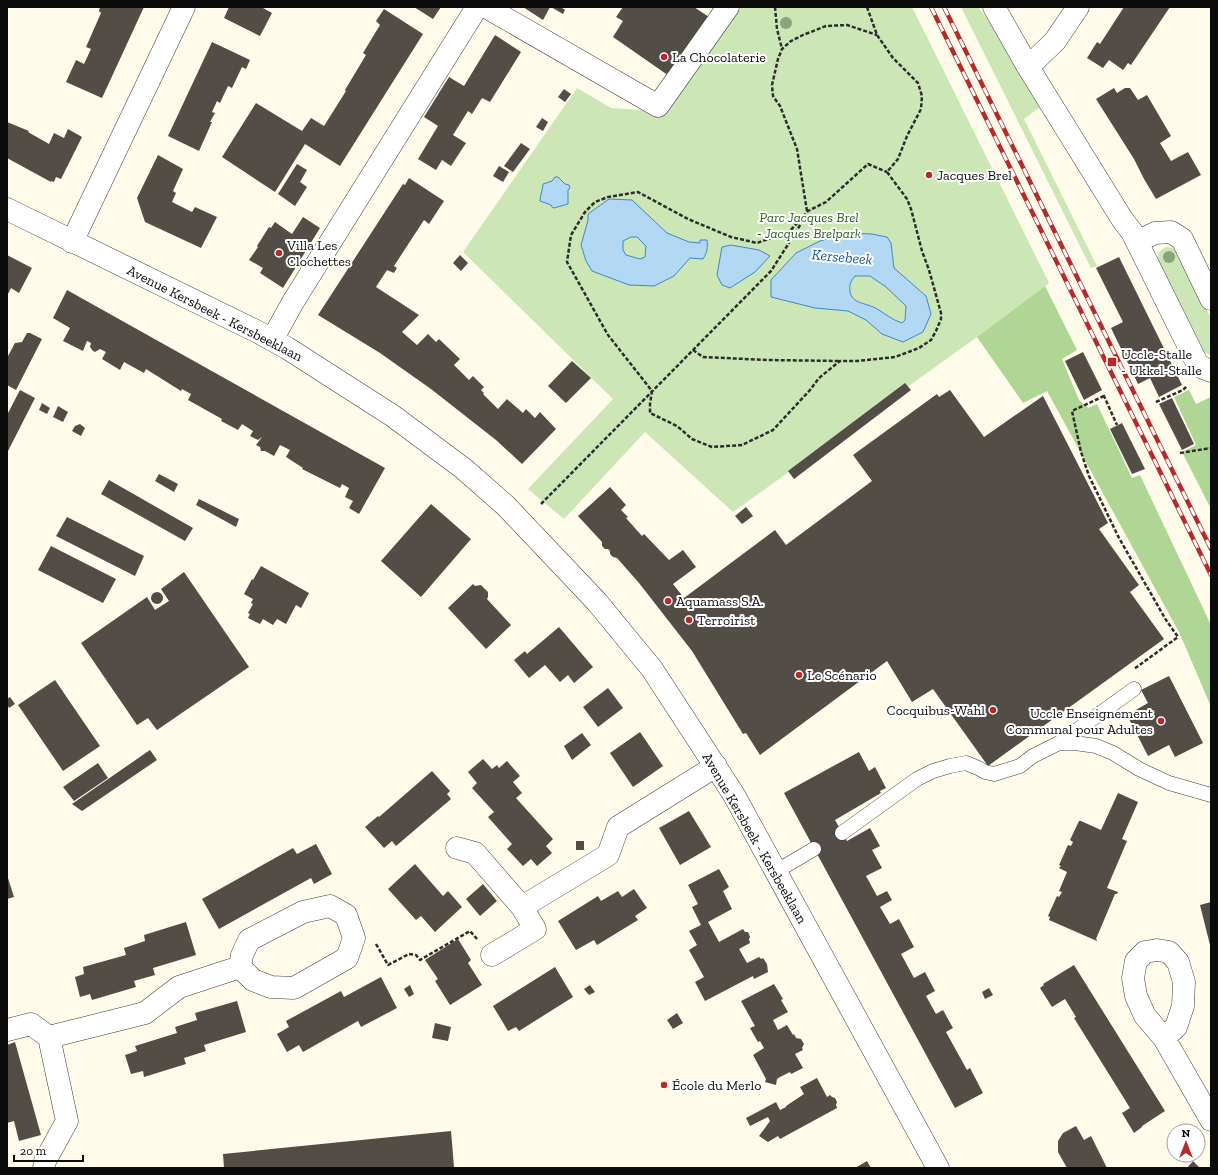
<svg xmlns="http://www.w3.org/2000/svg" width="1218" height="1175" viewBox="0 0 1218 1175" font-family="'Zilla Slab',serif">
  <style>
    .green { fill: #cde6b6 }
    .forest { fill: #b0d696 }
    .water { fill: #b1d7f3; stroke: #3c88c7; fill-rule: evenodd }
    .building { fill: #534d48 }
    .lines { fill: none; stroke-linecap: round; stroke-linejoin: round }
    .lane-casing { stroke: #3e3e3e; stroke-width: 15 }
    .street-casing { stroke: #3e3e3e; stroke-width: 23 }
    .path { stroke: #2d2d2d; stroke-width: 2.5; stroke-dasharray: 4 2; stroke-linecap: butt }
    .lane { stroke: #fff; stroke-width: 14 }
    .street { stroke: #fff; stroke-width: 22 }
    .rail-casing { stroke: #b42b2a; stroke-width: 4.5 }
    .rail { stroke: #fff; stroke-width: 3; stroke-dasharray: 9; stroke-linecap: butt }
    .tree { fill: #89a57a }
    .poi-dot { fill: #b42b2a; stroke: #fff; stroke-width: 1.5 }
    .labels { text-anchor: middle; stroke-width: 4; stroke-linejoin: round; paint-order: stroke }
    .poi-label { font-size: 14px; fill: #0b0b0b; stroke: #fff; text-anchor: start }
    .park-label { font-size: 14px; font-style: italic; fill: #295f1f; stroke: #fff }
    .street-label { font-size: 14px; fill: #0b0b0b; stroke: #fff }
    .water-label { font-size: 15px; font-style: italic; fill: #1b5a96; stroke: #fff }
  </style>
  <rect width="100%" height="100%" fill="#fefbea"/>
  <!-- green -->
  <path class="green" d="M736,7H912L1049,283L977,337L733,512L645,432L564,519L528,489L613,399L463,252L577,88L611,108L659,111Z
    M961,7H978L1005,41L1040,107L1024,119L1097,266L1091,268Z
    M1167,247L1173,248L1179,254L1211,318V355L1202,352L1157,259C1158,252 1161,249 1167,247Z"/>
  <!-- forest -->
  <path class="forest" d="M1045,286L1077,350L1062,359L1079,400L1088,408L1097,404L1132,478L1140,475L1211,625V707L1180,634L1047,391L1023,403L977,337Z
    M1189,390L1196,404L1211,397V509L1182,452L1196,445L1174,397Z"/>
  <!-- water -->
  <path class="water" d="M555,177H558L565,184L569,185L570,188L568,190V204L554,208L552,207L551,205L540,201C540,195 543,189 543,184L552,181Z
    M609,199L632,200L667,233L689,242L700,243V240H707C708,247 707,253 703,259L690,258L674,276L654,286L629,285L592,271L586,261L581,245L588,220V214ZM631,237H637L646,246L645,257L640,259L626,255L623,250V241Z
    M848,233L872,234L887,237L891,243L894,268L926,296L931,314L923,332L903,342L882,334L866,320L848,311L815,308L771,297V280L796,253L820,241ZM855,276H870L886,287L906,306L905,320L902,323C892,320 886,314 877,309C868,303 851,304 850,291C849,284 851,281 855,276Z
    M731,245L759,250L770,256L755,272L730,288L722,285L717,275L722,247Z"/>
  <!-- building -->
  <path class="building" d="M100,7H144L102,98L66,82L76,60L84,64L91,49L86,47L101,13L99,11Z
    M229,7H264L263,8L272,13L260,36L224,18Z
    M414,7H441L433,19Z
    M523,7H550L543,20Z
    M551,7H561L565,10L563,14Z
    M623,7H694L712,19L672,78L613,37L623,21L616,17Z
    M1124,7H1170L1131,65L1128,63L1123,70L1109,60L1103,68L1087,58L1097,42L1100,44Z
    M384,9L423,34L340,166L305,144L275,192L222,157L256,103L302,131L311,118L324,126L346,91L345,90L366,55L363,53L380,25L376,21Z
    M495,35L521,52L490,102L482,98L472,114L468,111L453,135L466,143L451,166L442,160L436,170L418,159L438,126L424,117L449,77L464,86Z
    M212,42L250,60L246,69L242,67L232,88L228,86L220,103L217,101L212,112L215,113L210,122H212L199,151L168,136Z
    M1114,88L1117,93L1125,88H1130L1138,100L1147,95L1171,136L1160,143L1171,161L1188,152L1201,175L1156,199L1144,179L1134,159L1096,99Z
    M564,89L571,94L565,102L558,97Z
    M542,118L548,122L543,131L536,127Z
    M7,122L29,131L28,132L49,144L54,133L64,138L68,129L82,137L61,179L56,177L54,182L51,181V182L7,158Z
    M521,143L530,149L513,172L504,166Z
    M158,155L183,169L173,191L176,193L172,202L192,212L195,207L217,217L201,248L145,222L137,198Z
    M297,164L307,170L300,182L307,187L295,206L278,194Z
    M499,166L509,172L503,182L493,176Z
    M409,178L444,201L429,224L424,220L394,266L397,268L394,273L387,270L376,287L419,315L402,332L417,345L428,334L436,342L439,339L460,359L454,365L469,380L473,376L484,387L481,390L484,393L483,394L498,409L507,399L523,413L526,409L535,418L540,412L556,429L522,464L496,440L431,389L380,353L318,315L403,184L405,185Z
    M303,217L320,228L283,288L260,273L263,268L249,260L258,247L257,246L269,227L271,228L275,222L292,234Z
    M7,255L32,268L19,293L11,288L7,296Z
    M460,255L468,263L461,271L453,263Z
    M1119,257L1182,385L1159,397L1150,378L1138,384L1111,328L1123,322L1096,268Z
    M67,290L385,468L359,514L349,508L353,501L345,497L349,488L342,484L340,488L302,469L303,468L286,457L290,450L280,445L274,456L265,451H261L260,447L256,445L262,437L258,440L250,436L253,431L242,424L238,430L221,421L222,419L188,400L191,394L182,389L181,391L146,369L144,373L124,362L120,370L102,359L106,352L100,349L95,352L93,351L90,347L91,343L87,341L83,351L63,341L70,328L53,318Z
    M27,333H30L42,339L16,390L7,385V358L15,343L22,342Z
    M1083,352L1102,390L1084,400L1065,361Z
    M572,361L591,378L566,403L548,386Z
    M905,383L911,390L794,479L788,471Z
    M20,390L35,398L7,453V415Z
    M950,390L984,437L1043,396L1108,523L1099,529L1139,585L1130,592L1164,639L988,766L933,689L912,702L887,661L760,755L746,733L743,734L692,651L639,583L617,558L613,557L610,554V551L608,549H605L602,546V542L578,516L610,487L626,505L621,510L628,517L626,518L642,536L644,534L669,560L683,550L696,567L673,584L684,598L775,530L786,545L872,481L853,455L937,394L939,397Z
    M1172,398L1194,444L1182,450L1159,404Z
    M42,403L50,408L47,414L39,410Z
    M58,406L68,412L63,422L53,417Z
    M1122,423L1145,469L1132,474L1110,429Z
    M80,424L85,428L81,436L72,431L75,426Z
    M159,474L178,484L174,492L155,481Z
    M109,480L193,528L185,541L101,494Z
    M199,499L239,519L236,527L196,505Z
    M431,504L471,539L421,597L381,561Z
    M746,507L753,516L742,524L735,516Z
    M67,517L144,556L135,576L56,536Z
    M51,546L116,579L103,603L38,570Z
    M261,566L309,593L301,608L296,605L286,624L277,619L273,625L263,619L260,624L248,618L250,614L248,613L253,604L251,603L253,599L244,594L252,579L253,580Z
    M184,572L249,667L157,730L148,718L137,725L81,643L147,597L155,610L169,601L161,589Z
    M473,584L475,586L481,585L488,592V597L487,599L511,625L486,649L448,608Z
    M151 598a6 6 0 1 1 12 0a6 6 0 1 1-12 0Z
    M559,627L593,667L574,683L568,675L560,682L545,665L529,678L514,660L525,651L527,654Z
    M1169,676L1203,743L1175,757L1169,745L1148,756L1127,715L1148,703L1141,690Z
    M55,680L100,746L63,771L18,705Z
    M608,688L623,708L598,727L583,707Z
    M10,697L15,704L9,708L7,704V699Z
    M640,732L663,766L633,787L610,753Z
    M582,733L591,745L572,760L564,746Z
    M150,750L157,760L82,811L72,804Z
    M859,752L869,771L875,767L886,788L880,791L881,793L835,820L847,841L870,828L880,846L872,850L882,868L866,876L877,896L887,891L892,900L880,907L890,924L899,919L914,947L901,954L914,978L925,972L935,991L926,996L936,1014L943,1010L953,1028L946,1032L967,1070L970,1068L983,1093L955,1108L784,793Z
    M483,759L492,769L497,765L499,768L507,761L520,776L513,782L522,793L516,798L553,839L546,846L552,853L537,866L531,859L523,866L507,849L512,844L488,817L494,812L472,788L477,783L468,772Z
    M98,763L108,778L74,801L63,787Z
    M432,771L450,791L447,794L451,799L396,846L392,841L384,848L365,827L378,816L379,817Z
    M1118,793L1138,802L1122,839L1127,841L1107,888L1118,892L1117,894H1115L1096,939L1097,940V941L1049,920L1050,917L1048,916L1057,896L1059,897L1062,892L1059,891L1067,872L1059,868L1061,866L1059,865L1068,845L1071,846L1073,842L1070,840L1079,821H1081L1101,830Z
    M689,811L711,847L680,865L659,828Z
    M576,841H584V850H576Z
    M316,844L332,874L314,884L311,878L219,929L202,899L293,848L297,854Z
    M415,864L443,896L448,891L462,907L435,932L421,916L416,920L388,889Z
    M719,869L729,887L723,891L732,909L708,922L719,942L743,929L745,932H748L750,937L749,939L750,943L739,949L747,963L759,957L761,959L763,958L767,964L768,972L754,979L753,976L705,1001L695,982L704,977L689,950L697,945L689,931L701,925L692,907L698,904L688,885Z
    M7,875L14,897L7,899Z
    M483,884L497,901L480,916L466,899Z
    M634,889L647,908L635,916L638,920L597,945L594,940L576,950L558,921L598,896L601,901L618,891L622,897Z
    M1211,902V945H1210L1200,905Z
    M186,922L196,955L153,968L155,975L134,981L136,987L92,1000L90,994L80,997L75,977L84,974L83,967L126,955L124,948L145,941L144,935Z
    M458,939L471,960L468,963L482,985L450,1005L435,981L438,979L425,960Z
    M1074,965L1165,1111L1142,1126V1127L1134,1133L1122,1113L1130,1108L1074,1018L1076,1017L1065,999L1052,1007L1040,988L1044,985L1043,984Z
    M555,967L573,997L519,1031L516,1027L508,1031L493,1006Z
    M381,977L397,1008L361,1027L358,1021L303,1052L299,1045L287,1052L277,1034L289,1027L286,1021L341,991L344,997Z
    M774,984L783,999L781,1000L788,1012L773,1020L778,1030L787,1025L793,1035L794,1034L796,1038L801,1039L804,1044L802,1048L803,1050L795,1054L803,1068L791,1074L790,1072L780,1077L777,1079L776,1085L765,1082L766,1079L753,1055L764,1048L760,1041L758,1042L750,1028L755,1026L741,1001Z
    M410,985L414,994L409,997L404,989Z
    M590,985L595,992L589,995L584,989Z
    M989,988L993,995L985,999L982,992Z
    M237,1001L246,1032L204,1045L206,1051L184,1058L186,1064L144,1077L143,1071L131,1074L125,1055L137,1051L135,1046L177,1033L175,1027L197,1020L195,1013Z
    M677,1013L683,1023L673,1029L667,1020Z
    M435,1023L451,1027L448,1041L432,1038Z
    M15,1042L41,1135L19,1141L14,1121L7,1123V1045Z
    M817,1078L827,1097L830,1095L832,1097L835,1098L837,1102L836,1105L837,1108L780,1139L778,1136L768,1142L759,1136L770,1121L768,1117L750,1126L746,1118L776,1102L780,1110L786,1107V1106L804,1094L800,1087Z
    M1076,1126L1084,1140L1091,1136L1107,1168H1067L1058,1152V1141L1063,1133Z
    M451,1131L454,1167L442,1168H224L223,1154Z
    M867,1161L871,1168H855Z
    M1193,1161L1200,1168H1187Z"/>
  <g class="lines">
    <!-- lane casing -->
    <g class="lane-casing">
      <path id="lane" d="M1059,743H1075L1096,746L1113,753L1139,769L1169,783L1211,795
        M842,833L917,779L933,771L950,766L966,763L978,768L985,772L994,774L1020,766L1033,756L1059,743L1134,689
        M775,872L814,849"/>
    </g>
    <!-- street casing -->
    <g class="street-casing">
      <path id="street" d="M486,7L658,106L728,7
        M994,7L1028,67L1122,219L1132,232L1197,363L1203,368L1211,371
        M1028,67L1055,41L1078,7
        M7,209L256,331L287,348L393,416L464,469L506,506L597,602L652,669L734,795L938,1168
        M72,242L184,7
        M1137,242L1155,233L1171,232L1182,239L1211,299
        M272,340L293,302L477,7
        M457,848L475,853L522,907
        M330,906L346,915L354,938L347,958L294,988L271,987L253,980L240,967L242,955L249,940L303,912Z
        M492,955L535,929L522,907L608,855L618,827L716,766
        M7,1030L31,1024L49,1037
        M1164,1038L1176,1027L1183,1006L1184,982L1178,962L1169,952L1157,950L1145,952L1136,961L1133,978L1136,996L1145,1016L1164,1038L1211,1120
        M44,1168L45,1161L67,1121L49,1037L145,1013L179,987L240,967"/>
    </g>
    <!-- path -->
    <path class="path" d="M775,7L777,29L782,49
      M867,7L877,35L893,58L918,83L922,96L921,109L907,136L898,159L887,172L907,199L911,209L922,251L929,270L941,313V319L936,331L931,340L919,348L895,357L857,361H840L819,378L810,390L773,430L742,445L712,447L692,439L677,426L650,413V404L652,391L608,335L567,262L571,235L585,212L595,202L608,197L638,192L688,219L731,237L757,243L790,231L808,211L826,202L868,164L887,172
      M807,211L797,149L780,106L773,96L772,85L778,59L782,49L791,41L803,35L826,26L847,25L877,35
      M693,350L703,357L767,360L839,361
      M1104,396L1072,411L1081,452L1089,476L1119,538L1166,620L1178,637L1134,669
      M1105,396H1104L1117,425
      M1156,402L1183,390L1187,386
      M1180,453L1211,448
      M541,504L771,271L796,232L805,216
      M376,944L388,965L409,954L416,955L420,960L470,931L477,939"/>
    <!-- lane -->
    <use href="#lane" class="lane"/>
    <!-- street -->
    <use href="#street" class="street"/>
    <!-- rail casing -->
    <g class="rail-casing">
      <path id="rail" d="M931,7L1211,575
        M944,7L1211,549"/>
    </g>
    <!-- rail -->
    <use href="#rail" class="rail"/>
  </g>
  <!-- trees -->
  <g class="tree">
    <circle cx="786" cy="23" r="6"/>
    <circle cx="1169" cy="257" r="6"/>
  </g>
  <!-- markers -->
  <g class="poi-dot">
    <circle cx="664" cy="57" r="4"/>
    <circle cx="929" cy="175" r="4"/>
    <circle cx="279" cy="253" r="4"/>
    <rect x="1107" y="357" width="10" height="10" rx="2"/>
    <circle cx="668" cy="601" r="4"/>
    <circle cx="689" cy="620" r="4"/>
    <circle cx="799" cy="675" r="4"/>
    <circle cx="993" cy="710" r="4"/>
    <circle cx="1161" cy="721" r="4"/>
    <circle cx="664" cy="1085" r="4"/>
  </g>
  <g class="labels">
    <!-- poi labels -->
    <g class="poi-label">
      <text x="672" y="62">La Chocolaterie</text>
      <text x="937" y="180">Jacques Brel</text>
      <text x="287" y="250">Villa Les<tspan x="287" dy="16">Clochettes</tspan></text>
      <text x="1121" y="359">Uccle-Stalle<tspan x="1121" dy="16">- Ukkel-Stalle</tspan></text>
      <text x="676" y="606">Aquamass S.A.</text>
      <text x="697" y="625">Terroirist</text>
      <text x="807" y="680">Le Scénario</text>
      <text x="985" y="715" text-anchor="end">Cocquibus-Wahl</text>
      <text x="1153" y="718" text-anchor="end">Uccle Enseignement<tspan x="1153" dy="16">Communal pour Adultes</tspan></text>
      <text x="672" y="1090">École du Merlo</text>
    </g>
    <!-- park labels -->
    <g class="park-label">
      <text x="809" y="222">Parc Jacques Brel<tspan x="809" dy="16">- Jacques Brelpark</tspan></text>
    </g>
    <!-- street labels -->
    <g class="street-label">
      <text transform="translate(215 313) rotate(27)" y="5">Avenue Kersbeek - Kersbeeklaan</text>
      <text transform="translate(755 838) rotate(60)" y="5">Avenue Kersbeek - Kersbeeklaan</text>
    </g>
    <!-- water labels -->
    <g class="water-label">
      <text transform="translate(842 257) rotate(5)" y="5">Kersebeek</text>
    </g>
  </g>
  <!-- border -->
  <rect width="1218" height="1175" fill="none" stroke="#0b0b0b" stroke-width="16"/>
  <!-- north arrow -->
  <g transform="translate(1186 1143)"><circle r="19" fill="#ffffff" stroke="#9d9d9d"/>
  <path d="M0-3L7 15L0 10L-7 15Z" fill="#b42b2a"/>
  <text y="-6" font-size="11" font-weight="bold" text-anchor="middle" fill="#0b0b0b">N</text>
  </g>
  <!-- scale -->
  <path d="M14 1155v6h69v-6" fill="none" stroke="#0b0b0b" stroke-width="2"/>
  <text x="20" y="1155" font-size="12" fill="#0b0b0b" stroke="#ffffff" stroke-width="3" paint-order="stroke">20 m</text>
</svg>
